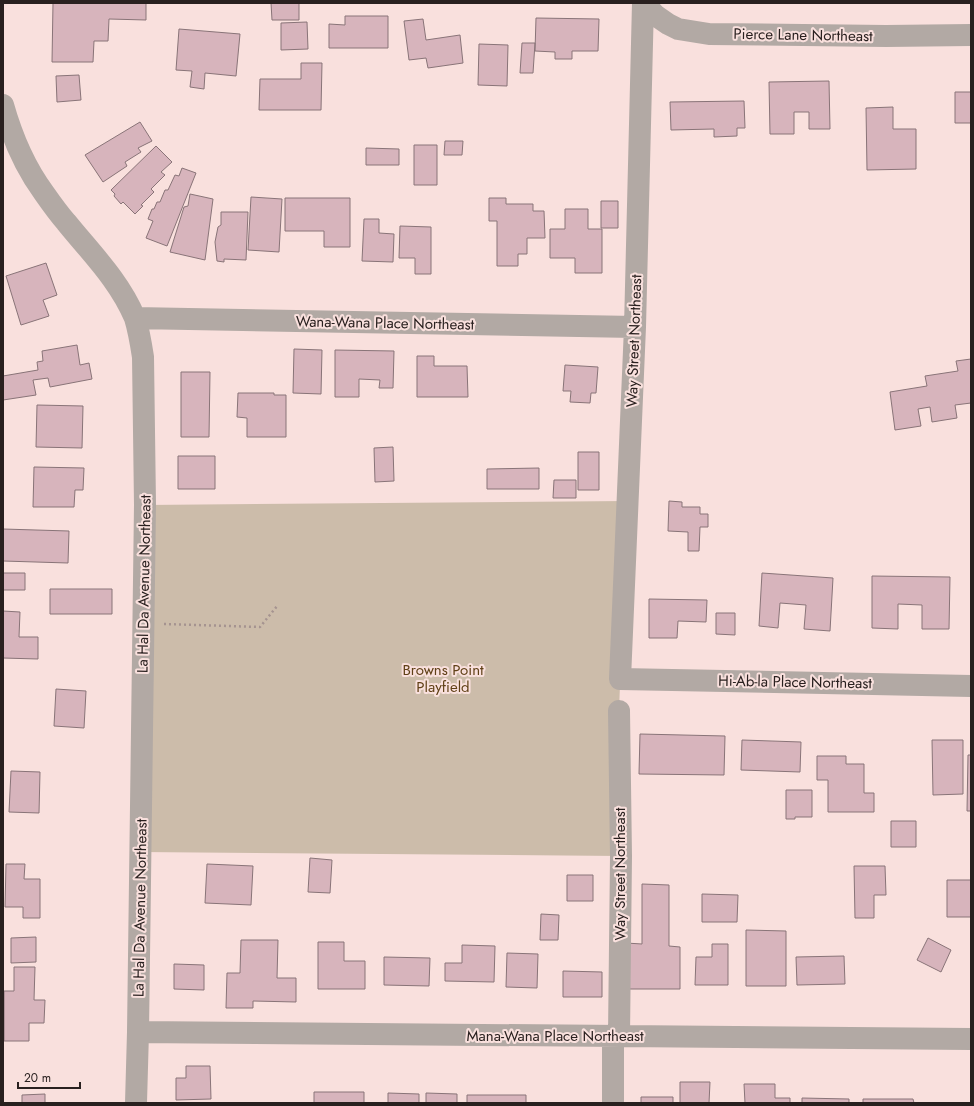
<svg xmlns="http://www.w3.org/2000/svg" width="974" height="1106" viewBox="0 0 974 1106" font-family="Jost,sans-serif">
  <style>
    .green { fill: #ccbcaa }
    .building { fill: #d7b4bc; stroke: #897478 }
    .lines { fill: none; stroke-linecap: round; stroke-linejoin: round }
    .path { stroke: #a59390; stroke-width: 2.5; stroke-dasharray: 2 3; stroke-linecap: butt }
    .minor { stroke: #b2a9a4; stroke-width: 22 }
    .labels { text-anchor: middle; stroke-width: 4; stroke-linejoin: round; paint-order: stroke }
    .street-label { font-size: 15px; fill: #29201f; stroke: #f9e0dd }
    .park-label { font-size: 15px; fill: #604017; stroke: #f9e0dd }
  </style>
  <rect width="100%" height="100%" fill="#f9e0dd"/>
  <!-- green -->
  <path class="green" d="M627,501L619,711L621,856L140,852L145,505Z"/>
  <!-- building -->
  <path class="building" d="M53,3H146V20L109,19L108,41H94L93,62H52Z
    M271,3H299V20H272Z
    M345,16H388V48H329V24L345,25Z
    M536,18L599,19L598,51H572V59H555V52L535,51Z
    M423,19L426,40L460,35L463,63L428,68L426,58L409,60L404,21Z
    M307,22L308,49L281,50V23Z
    M179,29L240,34L236,76L205,73L204,89L190,87L192,71L176,70Z
    M522,43H535L533,73H520Z
    M479,44L508,45L507,86L478,85Z
    M301,63H322L321,110H259L260,79H301Z
    M79,75L81,100L57,102L56,76Z
    M829,81L830,129H809V112H794V134H770L769,82Z
    M955,92H971V123H955Z
    M744,101L745,128H737V136L714,137V129L671,130L670,102Z
    M893,107V129H916V169L867,170L866,108Z
    M140,122L152,141L138,148L141,152L125,162L127,166L103,182L85,155Z
    M445,141H463L462,155H444Z
    M414,145H437V185H414Z
    M156,146L172,162L161,172L165,175L151,189L154,192L141,205L143,206L135,214L123,202L121,204L114,196L115,194L111,190Z
    M366,148L399,149V165H366Z
    M182,168L196,173L167,246L146,238L153,221L148,219L152,209H154L157,202H160L165,190H168L175,175L179,176Z
    M190,194L213,199L205,260L170,252L184,207L188,206Z
    M251,197L282,199L279,252L248,250Z
    M285,198H350V247H324V231H285Z
    M489,198H506V204H533V211H544L545,238H527V254H518V266H497V221H489Z
    M601,201H618V228H601Z
    M565,209H588V229H602V273H575V258H550V229H565Z
    M221,212H248L246,260L224,259V262L217,261L215,242L218,227L221,225Z
    M364,219H379V233L394,234L393,262L362,261Z
    M400,226L431,227V274H415V258H399Z
    M46,263L57,295L43,300L49,316L21,325L6,276Z
    M77,345L80,365L89,363L92,379L50,387L48,378L33,380L36,395L3,400V376L38,370L37,362L43,361L42,351Z
    M294,349L322,350L321,394L293,393Z
    M335,350L394,351L393,388H379L380,380L359,379V397H335Z
    M417,356H434V366H467L468,397H417Z
    M971,359V403L955,405L957,418L932,422L930,407L918,409L921,426L895,430L890,392L927,386L925,376L958,371L956,361Z
    M565,365L598,367L596,393H591L590,403L570,402L571,391H563Z
    M181,372H210L209,437H181Z
    M238,393H274V395H286V437H247V418L237,417Z
    M37,405L83,406L82,448L36,447Z
    M393,447L394,481L375,482L374,448Z
    M578,452H599V490H578Z
    M178,456H215V489H178Z
    M34,467L84,468L83,490H75L74,507H33Z
    M539,468V489H487V469Z
    M554,480H576V498H553Z
    M669,501L682,502V507H700V514H708V527H700L699,551H688V532L668,531Z
    M3,529L69,531L68,563L3,561Z
    M3,573H25V590H3Z
    M762,573L833,578L830,631L804,629L806,605L780,603L778,628L759,626Z
    M872,576L950,577L949,629H922V605L898,604V629L872,628Z
    M50,589H112V614H50Z
    M649,599L707,600L706,622L678,621L677,638H649Z
    M3,611L20,612L19,637H38V659L3,658Z
    M716,613H735V635L716,634Z
    M56,689L86,691L84,728L54,726Z
    M640,734L725,736L724,775L639,774Z
    M742,740L801,742L800,772L741,770Z
    M932,740H963V794L933,795Z
    M968,755H971V811H967Z
    M817,756H846V764H864V793H874V812H828V780H817Z
    M11,771L40,772L39,813L9,812Z
    M786,790H812V817H795V819H786Z
    M891,821H916V847H891Z
    M310,858L332,860L330,893L308,892Z
    M6,864H25L24,879H40V918H23V907H5Z
    M207,864L253,866L251,905L205,903Z
    M854,866H885L886,895H874V918H855Z
    M567,875H593V901H567Z
    M947,880H971V917H947Z
    M642,884L669,885V946L680,947V989H626V943L642,944Z
    M702,894L738,895L737,922H702Z
    M541,914L559,915L558,940H540Z
    M746,930L786,931V986H746Z
    M36,937V962L11,963V938Z
    M928,938L951,950L941,972L917,960Z
    M241,940H278L277,978H296V1002L253,1001V1008H226L227,973H240Z
    M318,942H344V961H365V989H318Z
    M712,944H728V985H695L696,957H712Z
    M462,945L495,946L494,982L445,981V963H462Z
    M507,953L538,954L537,988L506,987Z
    M844,956L845,984L797,985L796,957Z
    M384,957L430,958L429,986L384,985Z
    M174,964L204,965V990L174,989Z
    M14,967H35L34,1000H45L44,1023H29V1041H4V991H14Z
    M563,971L602,972V997H563Z
    M186,1066H210L211,1099L176,1100V1078H186Z
    M680,1082H710L709,1103H680Z
    M744,1084H775V1098H790V1103H745Z
    M314,1092H364V1103H314Z
    M388,1093L419,1094V1103H388Z
    M426,1093L457,1094V1103H426Z
    M45,1094V1103H22V1095Z
    M467,1095H526V1103H467Z
    M641,1097H673V1103H641Z
    M802,1098L849,1099V1103H802Z
    M863,1099H913L914,1103H863Z"/>
  <g class="lines">
    <!-- path -->
    <path class="path" d="M164,624L260,627L278,605"/>
    <!-- minor -->
    <path class="minor" d="M643,3L635,327L620,679L971,686
      M644,3L655,15L668,24L678,29L709,34L886,36L971,35
      M3,105C12,137 24,166 44,193C51,203 58,213 66,222C91,253 119,280 135,318C139,331 141,344 143,357L145,505L138,1032L136,1103
      M135,318L635,327
      M619,711L621,856L619,1036
      M138,1032L971,1039
      M613,1103V1037"/>
  </g>
  <g class="labels">
    <!-- street labels -->
    <g class="street-label">
      <text transform="translate(803 35) rotate(1)" y="5">Pierce Lane Northeast</text>
      <text transform="translate(385 323) rotate(1)" y="5">Wana-Wana Place Northeast</text>
      <text transform="translate(634 341) rotate(-88)" y="5">Way Street Northeast</text>
      <text transform="translate(144 584) rotate(-89)" y="5">La Hal Da Avenue Northeast</text>
      <text transform="translate(795 682) rotate(1)" y="5">Hi-Ab-la Place Northeast</text>
      <text transform="translate(620 874) rotate(-90)" y="5">Way Street Northeast</text>
      <text transform="translate(140 908) rotate(-89)" y="5">La Hal Da Avenue Northeast</text>
      <text x="555" y="1041">Mana-Wana Place Northeast</text>
    </g>
    <!-- park labels -->
    <g class="park-label">
      <text x="443" y="675">Browns Point<tspan x="443" dy="17">Playfield</tspan></text>
    </g>
  </g>
  <!-- border -->
  <rect width="974" height="1106" fill="none" stroke="#29201f" stroke-width="8"/>
  <!-- scale -->
  <path d="M18 1082v6h62v-6" fill="none" stroke="#29201f" stroke-width="2"/>
  <text x="24" y="1082" font-size="12" fill="#29201f" stroke="#f9e0dd" stroke-width="3" paint-order="stroke">20 m</text>
</svg>
